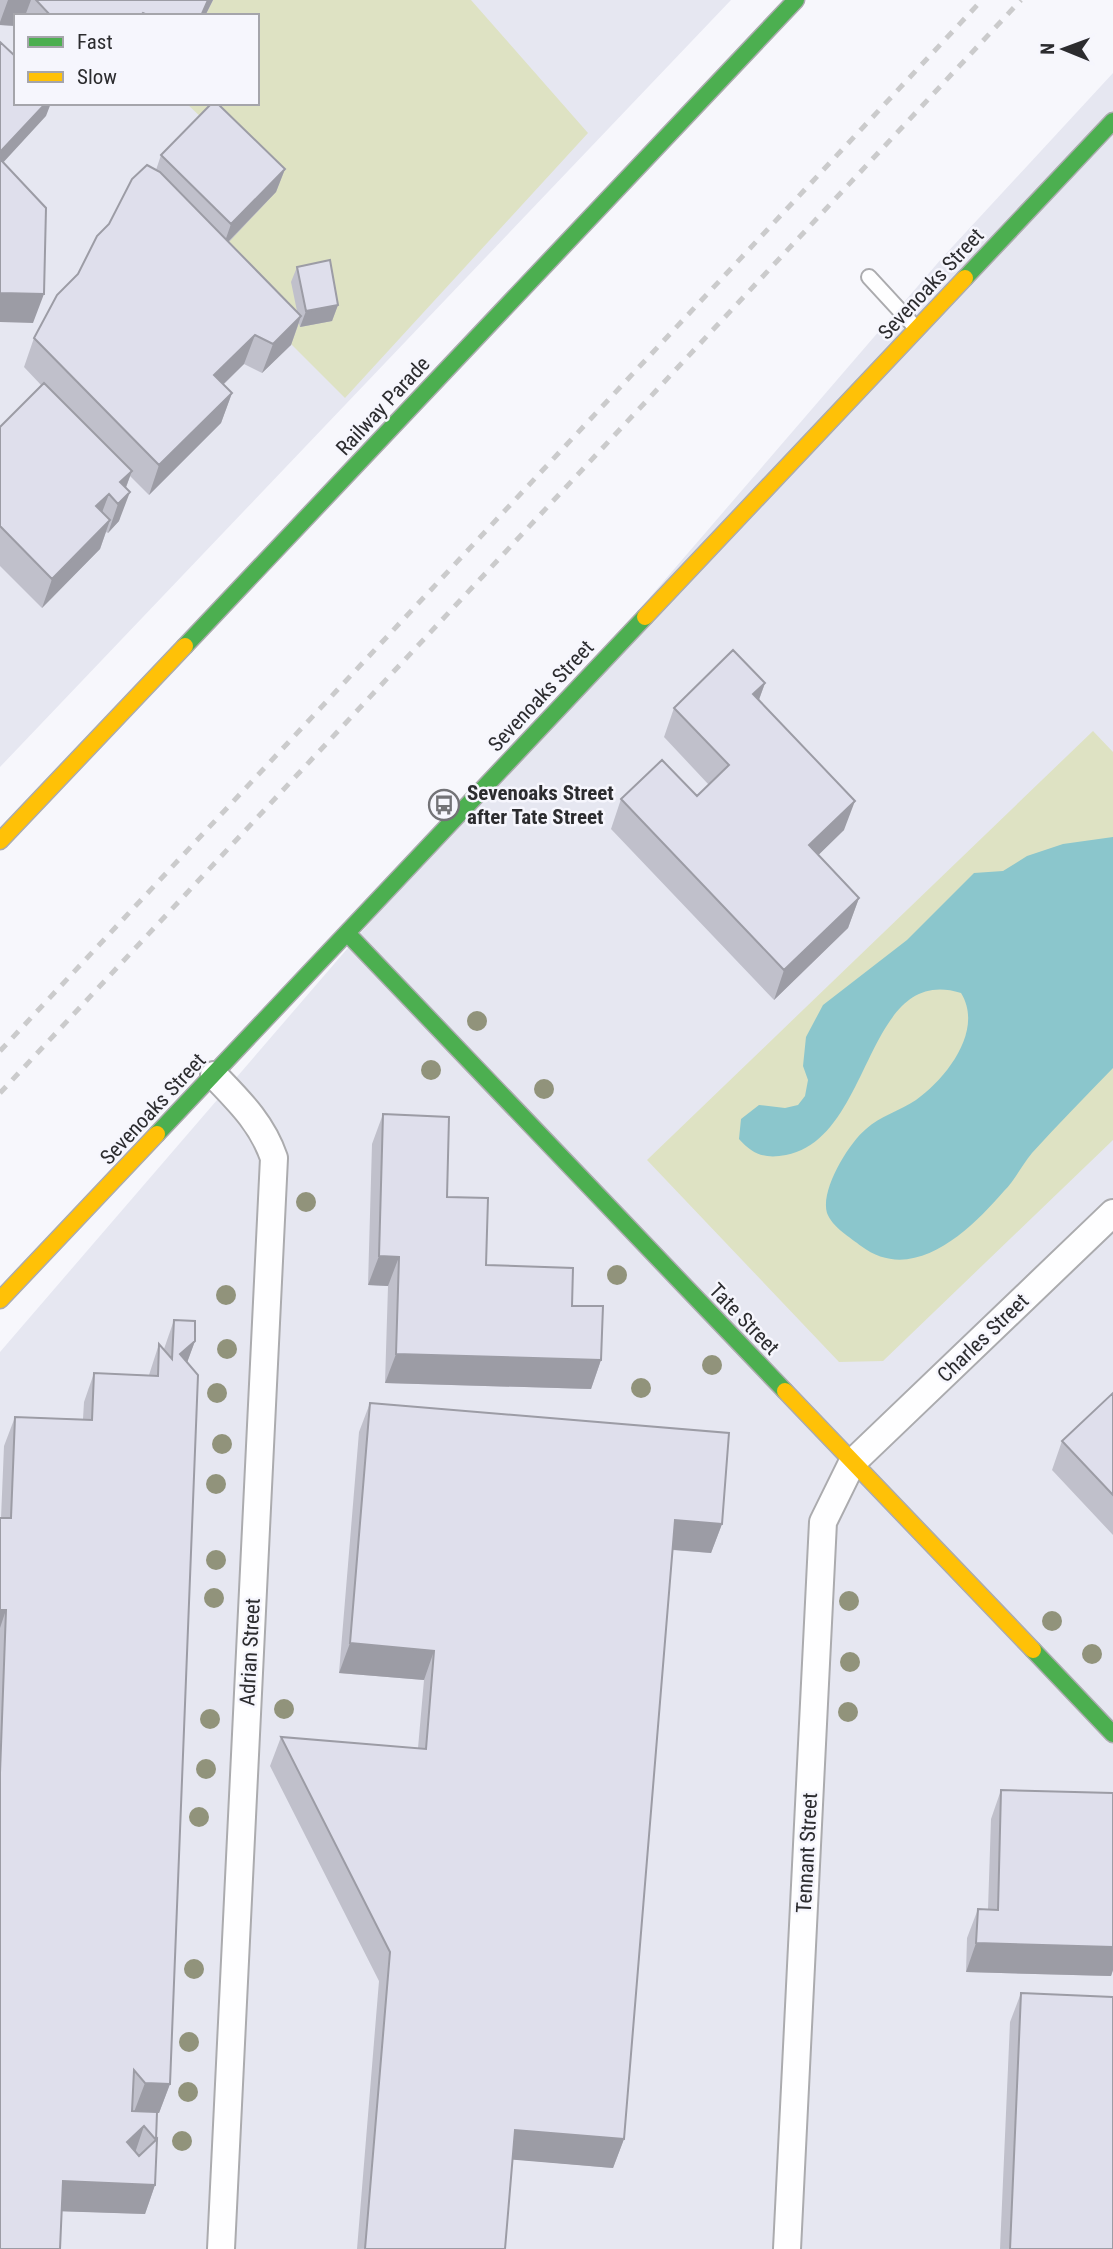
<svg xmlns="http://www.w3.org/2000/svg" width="1113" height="2249" viewBox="0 0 1113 2249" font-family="'Roboto Condensed',sans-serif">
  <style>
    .built { fill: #e6e7f1; fill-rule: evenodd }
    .green { fill: #dee2c3 }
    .water { fill: #8bc6cc }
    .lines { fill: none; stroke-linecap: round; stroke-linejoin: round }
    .lane-casing { stroke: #ababae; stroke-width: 18 }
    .street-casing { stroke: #ababae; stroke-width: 30 }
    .fast-casing { stroke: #ababae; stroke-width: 19 }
    .slow-casing { stroke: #ababae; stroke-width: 19 }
    .lane { stroke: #fefeff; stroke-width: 14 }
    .street { stroke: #fefeff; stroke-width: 26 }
    .fast { stroke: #4caf50; stroke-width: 16 }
    .slow { stroke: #ffc107; stroke-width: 16 }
    .rail { stroke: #cbcbcc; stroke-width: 5; stroke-dasharray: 9 9; stroke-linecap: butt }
    .tree { fill: #91937b }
    .wall { fill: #c0c0cb }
    .shaded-wall { fill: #9c9ca5 }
    .building { fill: #dfdfec; stroke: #9c9ca5; stroke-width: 2 }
    .labels { text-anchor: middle; stroke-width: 5; stroke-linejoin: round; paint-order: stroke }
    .street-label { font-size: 21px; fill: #2c2c2f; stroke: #f6f6fd }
    .poi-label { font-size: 21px; font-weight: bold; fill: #2c2c2f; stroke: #f6f6fd; text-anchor: start }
  </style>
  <rect width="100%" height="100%" fill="#f7f7fc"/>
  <!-- built -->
  <path class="built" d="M0,0H731L0,767ZM16,16H257V103H16Z
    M1113,73V2249H0V1352L942,258Z"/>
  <!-- green -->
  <path class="green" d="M213,0H471L588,133L345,398L206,259L271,183L186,103H257V16H205Z
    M1093,731L1113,752V1140L883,1361L839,1362L647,1160Z"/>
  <!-- water -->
  <path class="water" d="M1113,837V1068C1086,1096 1058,1124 1032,1153C1022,1165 1015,1180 1004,1191C971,1229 914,1286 861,1246C851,1238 832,1227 827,1213C820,1190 849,1143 866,1129C880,1116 900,1111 916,1100C947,1078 984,1030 961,993C864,963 874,1138 786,1155C766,1159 753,1155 739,1139L741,1119L759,1105L785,1108L798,1105L805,1096L808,1080L803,1066L806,1037L823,1005L907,940L974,873L1003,871L1027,856L1063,844Z"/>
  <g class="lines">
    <!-- lane casing -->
    <g class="lane-casing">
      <path id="lane" d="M869,277L916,328"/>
    </g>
    <!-- street casing -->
    <g class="street-casing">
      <path id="street" d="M214,1075C239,1101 262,1123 274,1158L221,2249
        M787,2249L823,1522L852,1463L1113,1213"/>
    </g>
    <!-- fast casing -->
    <g class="fast-casing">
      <path id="fast" d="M965,278L1113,121
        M185,646L796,0
        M347,933L785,1391
        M157,1134L645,617
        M1033,1650L1113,1734"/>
    </g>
    <!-- slow casing -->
    <g class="slow-casing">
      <path id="slow" d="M645,617L965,278
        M0,841L185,646
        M0,1300L157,1134
        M785,1391L1033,1650"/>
    </g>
    <!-- lane -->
    <use href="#lane" class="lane"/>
    <!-- street -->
    <use href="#street" class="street"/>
    <!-- fast -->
    <use href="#fast" class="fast"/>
    <!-- slow -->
    <use href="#slow" class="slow"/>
    <!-- rail -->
    <path class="rail" d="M0,1051L982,0
      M0,1093L1021,0"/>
  </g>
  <!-- trees -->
  <g class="tree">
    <circle cx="477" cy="1021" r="10"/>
    <circle cx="431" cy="1070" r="10"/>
    <circle cx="544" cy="1089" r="10"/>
    <circle cx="306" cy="1202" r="10"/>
    <circle cx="617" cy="1275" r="10"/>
    <circle cx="226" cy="1295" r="10"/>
    <circle cx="227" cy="1349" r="10"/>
    <circle cx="712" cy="1365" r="10"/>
    <circle cx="641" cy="1388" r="10"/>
    <circle cx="217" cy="1393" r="10"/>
    <circle cx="222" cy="1444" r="10"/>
    <circle cx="216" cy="1484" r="10"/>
    <circle cx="216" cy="1560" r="10"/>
    <circle cx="214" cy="1598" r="10"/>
    <circle cx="849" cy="1601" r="10"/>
    <circle cx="1052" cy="1621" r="10"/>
    <circle cx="1092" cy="1654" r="10"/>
    <circle cx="850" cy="1662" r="10"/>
    <circle cx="284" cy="1709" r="10"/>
    <circle cx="848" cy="1712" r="10"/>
    <circle cx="210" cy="1719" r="10"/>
    <circle cx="206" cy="1769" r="10"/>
    <circle cx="199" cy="1817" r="10"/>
    <circle cx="194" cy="1969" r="10"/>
    <circle cx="189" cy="2042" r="10"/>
    <circle cx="188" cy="2092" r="10"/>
    <circle cx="182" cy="2141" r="10"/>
  </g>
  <!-- wall -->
  <path class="wall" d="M0,0H213L205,16H16V26L0,25Z
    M161,155L285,169L276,192L229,242L297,311L291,282L297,267L338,305L332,321L300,327L299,323L291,345L262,373L244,364L223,385L232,393L221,423L149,495L130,476L126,488L119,521L108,533L106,532L100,549L42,608L0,566V427L41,385L24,367L34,338L78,274L109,224L156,170Z
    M765,683L759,700L844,830L818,855L859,898L848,928L774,1000L611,829L621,799L697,796L709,785L664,737L674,708Z
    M383,1114L447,1197L486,1265L572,1306L601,1360L591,1389L385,1383L388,1286L368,1285L372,1144Z
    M174,1320L195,1341L187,1362L170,2084L159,2113H157L155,2141V2185L145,2214L62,2211L0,2249V1518H1L4,1446L15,1417L83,1419L84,1402L94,1373L149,1375L159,1344L164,1349Z
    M1113,1393V1535L1052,1470L1062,1441Z
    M370,1403L722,1524L711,1553L672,1550L624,2139L613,2168L512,2159L505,2249H357L379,1981L270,1766L281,1737L418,1748L424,1680L339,1673L359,1432Z
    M1001,1790L1113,1793V1970L1111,1976L966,1972L967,1938L978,1909H988L991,1819Z
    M1021,1993L1113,2249H1000L1010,2022Z"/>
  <!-- shaded-wall -->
  <path class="shaded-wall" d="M8,0H31L25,16H16V26L0,25V22Z
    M208,0H213L205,16H201Z
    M46,103H51L46,116L0,166V152Z
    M285,169L276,192L223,247L231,224Z
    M0,293L44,294L33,323L0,322Z
    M338,305L332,321L300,327L306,311Z
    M301,316L291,345L262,373L273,344Z
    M255,335L244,364L203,404L214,375Z
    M232,393L221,423L149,495L159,465Z
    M132,471L121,500L120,482Z
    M130,492L119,521L108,533L118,504Z
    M109,494L98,523L96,506Z
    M110,520L100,549L42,608L52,579Z
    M765,683L754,713L753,694Z
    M855,801L844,830L798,875L809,845Z
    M859,898L848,928L774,1000L784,970Z
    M379,1256L399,1257L388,1286L368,1285Z
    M195,1341L184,1371L180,1354Z
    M396,1354L601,1360L591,1389L385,1383Z
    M675,1520L722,1524L711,1553L664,1549Z
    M0,1610H6L0,1628Z
    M350,1643L434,1651L424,1680L339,1673Z
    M976,1943L1113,1947V1970L1111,1976L966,1972Z
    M145,2083L170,2084L159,2113L134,2112Z
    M144,2126L134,2156L127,2142Z
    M515,2130L624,2139L613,2168L504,2159Z
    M63,2181L155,2185L145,2214L52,2211Z"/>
  <!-- building -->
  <path class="building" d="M36,0H208L201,16H149L143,13L140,16H51Z
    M0,42L16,57V103H46L0,152Z
    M212,103H217L285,169L231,224L161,155Z
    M0,159L46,208L44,294L0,293Z
    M147,165L160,172L301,316L273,344L255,335L214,375L232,393L159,465L34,338L57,295L78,274L97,236L109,224L132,179Z
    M330,260L338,305L306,311L297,267Z
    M44,383L132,471L120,482L130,492L118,504L109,494L96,506L110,520L52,579L0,526V427Z
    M733,650L765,683L753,694L855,801L809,845L859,898L784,970L621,799L662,760L697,796L729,765L674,708Z
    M383,1114L449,1117L447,1197L488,1198L486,1265L573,1268L572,1306H603L601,1360L396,1354L399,1257L379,1256Z
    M174,1320L195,1321V1341L180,1354L198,1375L170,2084L145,2083L134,2070L132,2111L157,2112L156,2140L144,2126L127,2142L139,2156L157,2139L155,2185L63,2181L60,2249H0V1773L6,1610H0V1518H11L15,1417L92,1420L94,1373L158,1376L159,1344L172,1359Z
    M1113,1393V1495L1062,1441Z
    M370,1403L729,1433L722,1524L675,1520L624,2139L515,2130L505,2249H365L390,1952L281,1737L426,1749L434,1651L350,1643Z
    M1001,1790L1113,1793V1947L976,1943L978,1909L998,1910Z
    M1021,1993L1113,1997V2249H1010Z"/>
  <!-- icons -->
  <defs>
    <g id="bus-ring" transform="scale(1.575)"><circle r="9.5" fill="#f6f6fd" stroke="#737377" stroke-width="1.5"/><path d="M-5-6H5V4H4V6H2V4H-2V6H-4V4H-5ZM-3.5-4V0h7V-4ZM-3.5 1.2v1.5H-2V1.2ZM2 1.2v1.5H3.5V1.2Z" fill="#737377"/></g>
  </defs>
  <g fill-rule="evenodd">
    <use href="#bus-ring" x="444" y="805"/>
  </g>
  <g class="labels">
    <!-- street labels -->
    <g class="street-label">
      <text transform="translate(931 284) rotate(-47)" y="7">Sevenoaks Street</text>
      <text transform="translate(383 406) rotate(-47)" y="7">Railway Parade</text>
      <text transform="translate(541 696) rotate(-47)" y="7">Sevenoaks Street</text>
      <text transform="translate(153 1109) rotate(-47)" y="7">Sevenoaks Street</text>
      <text transform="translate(744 1319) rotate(46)" y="7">Tate Street</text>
      <text transform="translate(983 1338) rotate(-44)" y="7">Charles Street</text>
      <text transform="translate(250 1652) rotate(-87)" y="7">Adrian Street</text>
      <text transform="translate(807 1853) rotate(-87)" y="7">Tennant Street</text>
    </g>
    <!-- poi labels -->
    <g class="poi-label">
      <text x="467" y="800">Sevenoaks Street<tspan x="467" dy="24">after Tate Street</tspan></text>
    </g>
  </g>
  <!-- legend -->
  <rect x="14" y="14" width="245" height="91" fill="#f6f6fd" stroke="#a5a5ab" stroke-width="2"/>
  <rect x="28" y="37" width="35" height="10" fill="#4caf50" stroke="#a5a5ab" stroke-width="2"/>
  <text x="77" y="49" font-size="21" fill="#2c2c2f">Fast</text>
  <rect x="28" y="72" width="35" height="10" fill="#ffc107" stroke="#a5a5ab" stroke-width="2"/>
  <text x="77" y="84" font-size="21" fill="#2c2c2f">Slow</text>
  <!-- north arrow -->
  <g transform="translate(1064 49) rotate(271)" stroke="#f6f6fd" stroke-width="5" paint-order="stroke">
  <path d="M0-5L12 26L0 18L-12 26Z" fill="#2c2c2f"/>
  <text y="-10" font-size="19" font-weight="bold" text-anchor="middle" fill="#2c2c2f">N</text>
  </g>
</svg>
